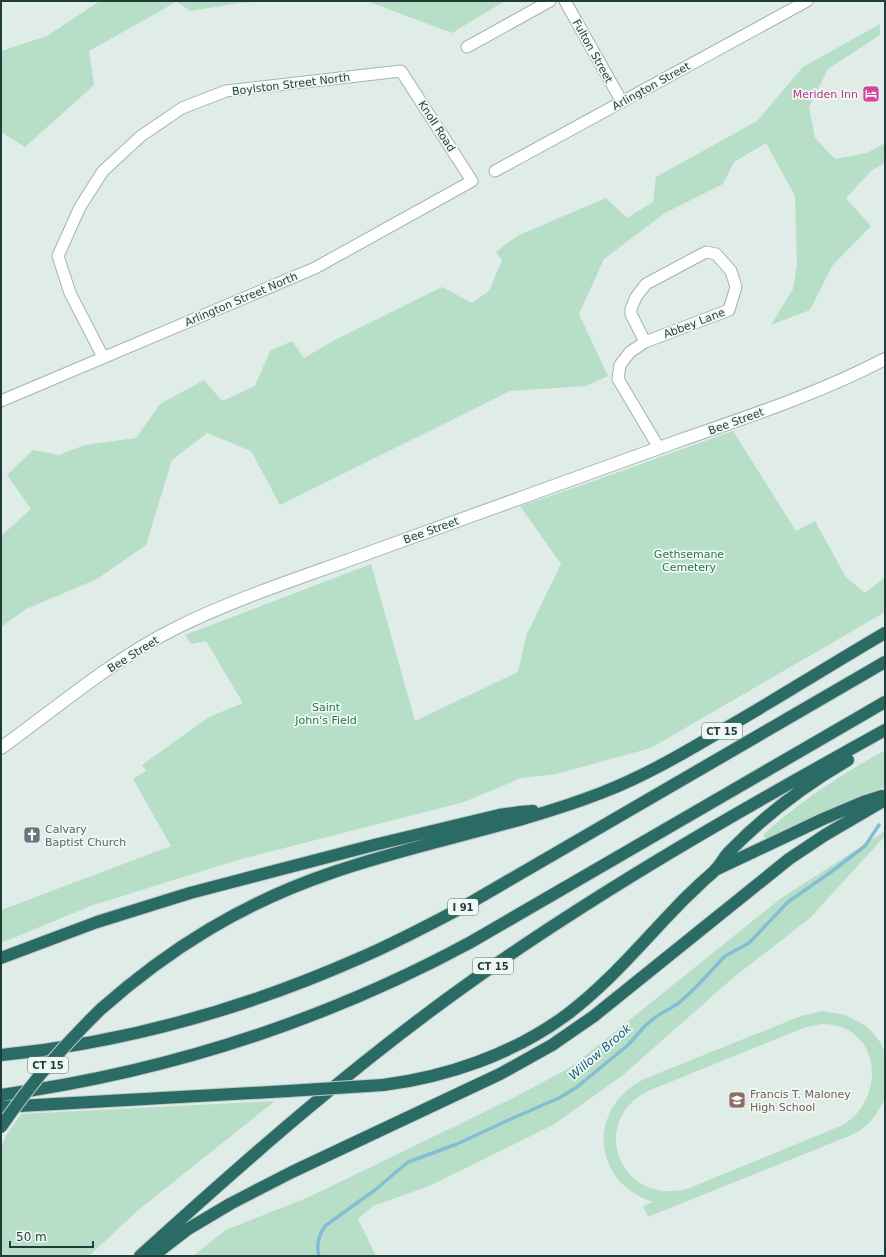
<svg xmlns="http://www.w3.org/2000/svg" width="886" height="1257" viewBox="0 0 886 1257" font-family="'DejaVu Sans',sans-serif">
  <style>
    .green { fill: #b7dec7; fill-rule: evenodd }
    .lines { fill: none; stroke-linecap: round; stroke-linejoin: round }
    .stream { stroke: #84bed4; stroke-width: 3.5 }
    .minor-casing { stroke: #a2b4b0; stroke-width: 13 }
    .tertiary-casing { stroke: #a2b4b0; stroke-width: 14 }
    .motorway-casing { stroke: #c0c9c8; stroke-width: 14 }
    .minor { stroke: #fff; stroke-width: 11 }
    .tertiary { stroke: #fff; stroke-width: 12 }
    .motorway { stroke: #2a6b66; stroke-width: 12 }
    .motorway-bridge-casing { stroke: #c0c9c8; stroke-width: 14; stroke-linecap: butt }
    .motorway-bridge { stroke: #2a6b66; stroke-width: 12 }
    .labels { text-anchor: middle; stroke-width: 3.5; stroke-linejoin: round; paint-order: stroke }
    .shield { fill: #f0f8f5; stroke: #5e7571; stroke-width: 1 }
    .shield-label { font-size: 10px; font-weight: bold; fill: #1f3d39 }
    .street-label { font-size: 11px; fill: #1f3d39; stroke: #f0f8f5 }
    .hotel-label { font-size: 11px; fill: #b23c85; stroke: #f0f8f5; text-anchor: end }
    .park-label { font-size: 11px; fill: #277650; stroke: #f0f8f5 }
    .worship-label { font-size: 11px; fill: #5b616d; stroke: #f0f8f5; text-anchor: start }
    .education-label { font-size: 11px; fill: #785e54; stroke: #f0f8f5; text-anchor: start }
    .water-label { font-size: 12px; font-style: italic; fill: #165e7c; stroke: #f0f8f5 }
  </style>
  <rect width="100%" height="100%" fill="#e0ece8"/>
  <!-- green -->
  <path class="green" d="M100,1H271L240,3L191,11L176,2L89,51L94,85L25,147L1,132V51L47,36Z
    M367,1H503V2L452,33Z
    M880,24V35L828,69L809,107L815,138L835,159L867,153L885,143V163L872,170L846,198L871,226L832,266L810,310L771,325L793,289L797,264L795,196L766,143L734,162L723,184L665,213L604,259L579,314L608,376L586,386L510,391L280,505L251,451L207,433L172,460L146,545L97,579L26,609L1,627V536L31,509L7,475L33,450L59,455L85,445L136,438L160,404L204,380L222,401L255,386L270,351L292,341L304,358L333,341L442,287L472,303L489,291L502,260L496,252L517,236L606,198L627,218L653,202L656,177L757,121L803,67Z
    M733,431L796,531L815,521L846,577L865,593L885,577V612L651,748L556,774L521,778L464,802L245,858L93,905L1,943V910L171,846L133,779L146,771L142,765L209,717L243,703L206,641L191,644L185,635L371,564L415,721L518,672L526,636L561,564L520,506C591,483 662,456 733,431Z
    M885,750V787C844,802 805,819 766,839L763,835C800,801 841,775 885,750Z
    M885,831V836L810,918L734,977L623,1075L553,1125L429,1186L373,1206L358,1219L376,1256H193L226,1230L309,1197L513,1098L571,1067L780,899Z
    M823,1011L845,1015L865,1025L873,1033L880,1042L885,1053V1099L875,1116L868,1124L859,1131L849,1136L648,1217L643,1206L653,1202C591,1182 587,1108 644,1079L801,1016ZM822,1024C883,1025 886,1099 843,1125L687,1189C619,1206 588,1121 648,1091L806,1027Z
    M275,1101L136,1212L89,1256H1V1147L7,1134L21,1114Z"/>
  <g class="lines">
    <!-- stream -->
    <path class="stream" d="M319,1256C316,1246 319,1234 325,1226L375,1190L408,1162L457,1144L513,1118L559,1098L577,1087L628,1045L645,1026L657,1016L679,1003L697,986L725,956L749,943L788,902L831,872L865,846L879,825"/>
    <!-- minor casing -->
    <g class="minor-casing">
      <path id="minor" d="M565,1L622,102
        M467,47L550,1
        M495,171L807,1
        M645,342L631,314V309L636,297L646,284L706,252L716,254L731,271L736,287L729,310L645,342L630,352L620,365L618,379L659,448
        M1,401L315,268L472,181L401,71L226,91L182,108L141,136L103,171L80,207L58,256L70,293L103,357"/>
    </g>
    <!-- tertiary casing -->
    <g class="tertiary-casing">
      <path id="tertiary" d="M1,748C56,708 114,659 174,629C234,599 297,579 360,556C467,517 574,479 681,440C750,416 820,393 885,359"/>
    </g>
    <!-- motorway casing -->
    <g class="motorway-casing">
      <path id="motorway" d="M717,869L823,819L863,802L882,796
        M1,958L97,922L190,893L374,845L499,815L520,812L533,811
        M101,1009C170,948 243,903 331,873C420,842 513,827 601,793C645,776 686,752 726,728C780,697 832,664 885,633
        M1,1055C124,1043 247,1008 360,958C395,943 429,925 463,907L885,662
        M383,1085C447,1077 513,1054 565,1016C603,988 634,952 667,917C678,905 689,894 701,883C706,878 712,874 716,869C721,864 724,857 729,852C764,816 805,785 848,760
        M1,1095C166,1072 325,1021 471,942L885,702
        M1,1107L288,1091
        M140,1256C248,1158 357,1062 476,978C607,886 746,807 885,730
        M153,1256L188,1229L230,1204L292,1172L500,1074L552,1045L594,1016L789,859L825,835L885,800"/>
    </g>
    <!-- minor -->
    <use href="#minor" class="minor"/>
    <!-- tertiary -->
    <use href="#tertiary" class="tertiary"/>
    <!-- motorway -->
    <use href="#motorway" class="motorway"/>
    <!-- motorway-bridge casing -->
    <g class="motorway-bridge-casing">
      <path id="motorway-bridge" d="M288,1091L383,1085
        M1,1127C30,1084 64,1045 101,1009"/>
    </g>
    <!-- motorway-bridge -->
    <use href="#motorway-bridge" class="motorway-bridge"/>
  </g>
  <!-- icons -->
  <defs>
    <g id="hotel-square" transform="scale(0.9)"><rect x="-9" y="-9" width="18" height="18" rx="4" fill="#d1479c" stroke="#f0f8f5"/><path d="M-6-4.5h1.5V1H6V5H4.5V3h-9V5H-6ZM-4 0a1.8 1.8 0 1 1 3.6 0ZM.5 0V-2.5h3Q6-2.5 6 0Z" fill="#fff"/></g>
    <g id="church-square" transform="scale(0.9)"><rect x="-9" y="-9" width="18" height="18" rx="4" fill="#6b7280" stroke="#f0f8f5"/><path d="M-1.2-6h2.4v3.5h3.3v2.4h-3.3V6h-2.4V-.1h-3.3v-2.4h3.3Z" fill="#fff"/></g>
    <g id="school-square" transform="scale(0.9)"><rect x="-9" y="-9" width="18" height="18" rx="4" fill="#8d6e63" stroke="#f0f8f5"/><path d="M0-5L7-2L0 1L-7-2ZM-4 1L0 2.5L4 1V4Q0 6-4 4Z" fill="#fff"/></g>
  </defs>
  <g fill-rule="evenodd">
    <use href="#hotel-square" x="871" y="94"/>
    <use href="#church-square" x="32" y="835"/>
    <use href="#school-square" x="737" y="1100"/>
  </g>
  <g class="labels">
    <!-- shield labels -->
    <g class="shield">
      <rect x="702" y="723" width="40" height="16" rx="3"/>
      <rect x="448" y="899" width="30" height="16" rx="3"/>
      <rect x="473" y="958" width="40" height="16" rx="3"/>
      <rect x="28" y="1057" width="40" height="16" rx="3"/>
    </g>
    <g class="shield-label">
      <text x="722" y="735">CT 15</text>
      <text x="463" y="911">I 91</text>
      <text x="493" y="970">CT 15</text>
      <text x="48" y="1069">CT 15</text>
    </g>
    <!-- street labels -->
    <g class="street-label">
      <text transform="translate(593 51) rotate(61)" y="4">Fulton Street</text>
      <text transform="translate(291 84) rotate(-7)" y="4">Boylston Street North</text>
      <text transform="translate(651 86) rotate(-29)" y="4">Arlington Street</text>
      <text transform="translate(437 126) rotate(57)" y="4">Knoll Road</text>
      <text transform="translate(241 299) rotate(-23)" y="4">Arlington Street North</text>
      <text transform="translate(694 323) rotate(-21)" y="4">Abbey Lane</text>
      <text transform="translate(736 421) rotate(-20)" y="4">Bee Street</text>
      <text transform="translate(431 530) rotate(-20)" y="4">Bee Street</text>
      <text transform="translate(133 654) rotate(-32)" y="4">Bee Street</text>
    </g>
    <!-- hotel labels -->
    <g class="hotel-label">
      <text x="858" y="98">Meriden Inn</text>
    </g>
    <!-- park labels -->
    <g class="park-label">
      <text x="689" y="558">Gethsemane<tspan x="689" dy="13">Cemetery</tspan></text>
      <text x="326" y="711">Saint<tspan x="326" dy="13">John's Field</tspan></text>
    </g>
    <!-- worship labels -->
    <g class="worship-label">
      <text x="45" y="833">Calvary<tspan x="45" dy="13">Baptist Church</tspan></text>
    </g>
    <!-- education labels -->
    <g class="education-label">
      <text x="750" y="1098">Francis T. Maloney<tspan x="750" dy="13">High School</tspan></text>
    </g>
    <!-- water labels -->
    <g class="water-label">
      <text transform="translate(600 1052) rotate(-41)" y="4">Willow Brook</text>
    </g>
  </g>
  <!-- border -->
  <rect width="886" height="1257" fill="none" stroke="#1f3d39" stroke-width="4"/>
  <!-- scale -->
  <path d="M10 1241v6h83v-6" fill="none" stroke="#1f3d39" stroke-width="2"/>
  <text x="16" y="1241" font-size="12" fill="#1f3d39" stroke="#f0f8f5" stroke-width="3" paint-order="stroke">50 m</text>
</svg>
